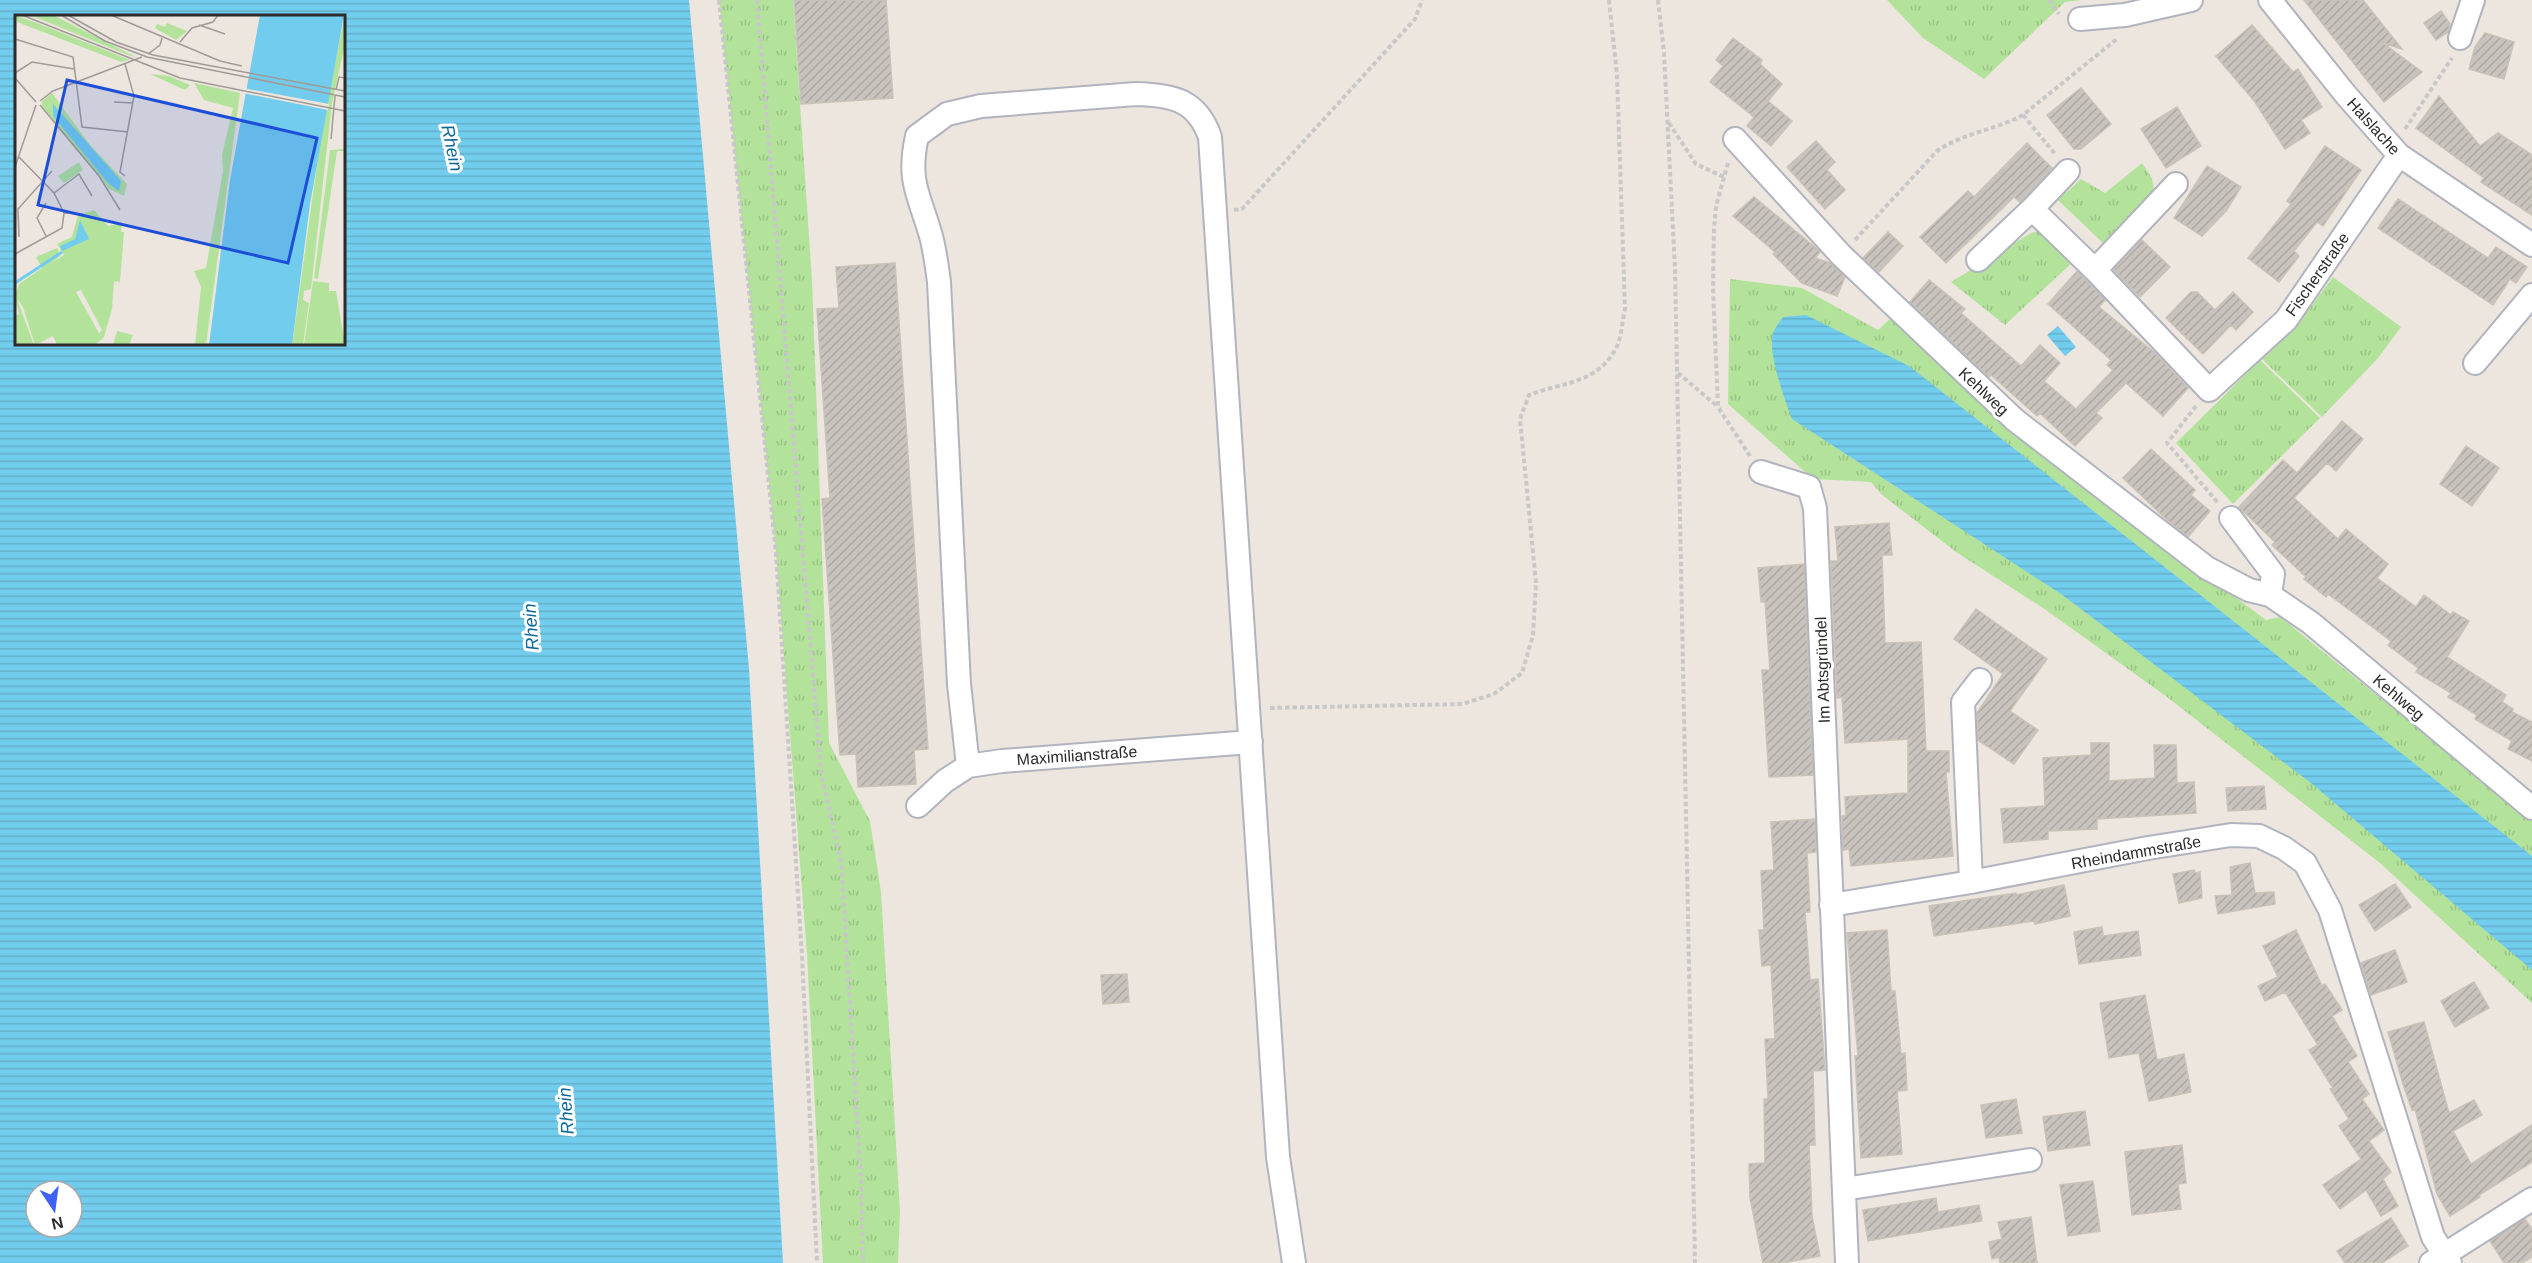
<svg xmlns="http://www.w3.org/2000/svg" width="2532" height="1263" viewBox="0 0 2532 1263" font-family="Helvetica,sans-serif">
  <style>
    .grass { fill: url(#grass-tufts) }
    .water { fill: url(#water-rules); fill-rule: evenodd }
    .building { fill: url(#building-hatch); stroke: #c8c2b7; stroke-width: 1.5 }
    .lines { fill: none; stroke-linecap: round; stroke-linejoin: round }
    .minor-casing { stroke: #b1b4bf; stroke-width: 26 }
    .path { stroke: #c8c8c8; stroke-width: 4; stroke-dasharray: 4.5 3; stroke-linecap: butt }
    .minor { stroke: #fff; stroke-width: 22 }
    .labels { text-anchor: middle; stroke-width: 6; stroke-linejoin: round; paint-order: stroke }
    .street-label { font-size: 16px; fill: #2b2b2b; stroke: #fff }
    .water-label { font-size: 18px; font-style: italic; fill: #0f6a9c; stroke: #fff }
    .inset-river { fill: none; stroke: #72ccee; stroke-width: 3 }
    .inset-road { fill: none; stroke: #9f9b96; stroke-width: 1.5 }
    .view { fill: #1d4ed8; fill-opacity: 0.15; stroke: #1d4ed8; stroke-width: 3 }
    .inset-edge { fill: none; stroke: #2b2b2b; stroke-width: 3 }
  </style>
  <defs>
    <pattern id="grass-tufts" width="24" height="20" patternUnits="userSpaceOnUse" patternTransform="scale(1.5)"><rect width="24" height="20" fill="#b3e39b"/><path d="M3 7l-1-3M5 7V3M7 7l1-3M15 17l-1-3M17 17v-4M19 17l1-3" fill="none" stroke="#9ac386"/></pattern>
    <pattern id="water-rules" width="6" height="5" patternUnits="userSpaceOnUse" patternTransform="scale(1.5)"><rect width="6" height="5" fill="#72ccee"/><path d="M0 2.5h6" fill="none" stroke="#63afcc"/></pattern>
    <pattern id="building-hatch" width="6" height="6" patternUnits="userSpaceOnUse" patternTransform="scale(1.5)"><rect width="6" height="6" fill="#c8c3bd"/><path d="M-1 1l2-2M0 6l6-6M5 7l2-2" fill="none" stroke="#aca8a3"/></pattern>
  </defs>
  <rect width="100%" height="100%" fill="#ede6de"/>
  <!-- grass -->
  <path class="grass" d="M719,0H793L812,280L829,743L870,821L881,892L900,1211L898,1263H823L807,954L776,553Z
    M1887,0H2082L2065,2L1984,79L1923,38Z
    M2142,163L2152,178L2155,196L2106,246L2058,200L2081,179L2105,193Z
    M2038,231L2074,261L2005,325L1951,282L2031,233Z
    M2333,277L2401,327L2379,357L2322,417L2262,359L2301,320Z
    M1730,279L1802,288L1878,330L1890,319L2017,435L2266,620L2280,617L2532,821V1003L2380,863L2167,697L2046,610L1956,552L1881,494L1871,482L1813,479L1728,404Z
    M2260,360L2320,418L2233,504L2176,443Z"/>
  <!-- water -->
  <path class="water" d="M0,0H689L749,669L783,1263H0ZM344,16V344H16V16ZM36,1191H72V1227H36Z
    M1806,315L1909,366L2532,856V970L2311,783L2061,594L1792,419C1785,401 1767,351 1773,333C1775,327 1780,322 1783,317Z
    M2058,326L2076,347L2065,356L2047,335Z"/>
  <!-- building -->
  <path class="building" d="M794,0H886L893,98L801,104Z
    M2304,0H2363L2402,49L2383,43L2422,72L2384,102Z
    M2441,11L2450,24L2448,32L2436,40L2424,23Z
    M2252,25L2293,72L2298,69L2322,107L2301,120L2310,133L2285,149L2255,102L2216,56Z
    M2485,33L2514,42L2504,79L2469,69L2475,47Z
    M1733,38L1762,60L1760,64L1782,84L1768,101L1792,121L1771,146L1747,126L1754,117L1710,82L1723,66L1716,60Z
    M2081,88L2111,124L2081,149H2074L2047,115Z
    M2439,96L2480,146L2498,133L2532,155V215L2481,182L2484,178L2416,128Z
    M2177,107L2201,146L2166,168L2141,129Z
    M1816,141L1835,162L1827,170L1845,190L1825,209L1787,167Z
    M2027,143L2052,168L2020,202L2014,197L1946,263L1920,237L1968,191L1974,197Z
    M2325,146L2361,170L2323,226L2317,222L2294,251L2299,256L2279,282L2248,258L2291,204L2287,201Z
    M2207,166L2241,187L2226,211L2202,236L2174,218Z
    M1754,197L1816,248L1820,252L1815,258L1830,263L1845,277L1837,296L1802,283L1773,254L1775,252L1733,216Z
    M2398,199L2488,258L2496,247L2527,267L2516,283L2510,279L2493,305L2378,228Z
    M1888,232L1903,246L1879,272L1863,258Z
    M2142,240L2170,267L2140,297L2114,270Z
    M895,263L928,749L914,750L916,784L858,787L856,754L840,755L822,499L830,498L817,309L839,308L836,267Z
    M2077,271L2105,300L2099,307L2155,353L2188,388L2163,416L2126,383L2096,413L2102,418L2075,446L2040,413L2037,416L1991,375L1989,377L1910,302L1929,280L1965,309L1961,313L2021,366L2040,345L2060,363L2044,381L2076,409L2113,370L2107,365L2111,360L2048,304Z
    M2191,292H2197L2215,310L2233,292L2253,312L2236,330L2231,325L2203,354L2166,318Z
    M2342,421L2363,439L2336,471L2327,463L2294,498L2338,539L2346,529L2388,564L2377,578L2416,607L2424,595L2451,615L2453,612L2469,621L2447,657L2506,695L2502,702L2513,709L2512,712L2532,722V761L2508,749L2512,741L2475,719L2477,715L2448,697L2451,693L2416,672L2418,668L2388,645L2391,641L2328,594L2326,597L2304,579L2306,577L2272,545L2275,542L2239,507L2283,460L2297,473Z
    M2466,446L2499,468L2472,506L2440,484Z
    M2151,449L2195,490L2191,495L2210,511L2188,537L2165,518L2123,478Z
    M1889,523L1892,555H1882L1885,643L1921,642L1926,751H1949V772H1946L1953,856L1851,866L1849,849L1843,850L1842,816H1846L1845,797L1908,793V739L1845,743L1842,697L1837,698L1831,561H1838L1835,527Z
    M1804,564L1813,775L1769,777L1762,670H1770L1765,602H1761L1758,568Z
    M1976,609L2047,659L2010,711L2038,730L2014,764L1978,740L1977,713L2003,674L1954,639Z
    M2091,743H2109V781L2155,778L2154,745H2176L2177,783L2194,782L2196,813L2097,819V829L2048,831V839L2004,843L2001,809L2045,806L2043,758L2091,755Z
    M2264,786L2266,809L2228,811L2226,788Z
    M1815,819L1816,852L1807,853L1810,912H1805L1810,980L1818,979L1825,1070L1813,1071L1815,1145H1809L1812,1216L1820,1256L1783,1263H1763L1750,1198L1749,1164L1765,1163L1764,1099H1768L1765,1039H1775L1771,965L1762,966L1759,930H1764L1761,871L1774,870L1771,822Z
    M2250,863L2255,893L2274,892L2275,904L2218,914L2215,896L2232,895L2230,867Z
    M2194,870L2195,873L2200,872L2202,898L2179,903L2173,874Z
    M2395,884L2411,907L2375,931L2359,905Z
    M2064,885L2070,916L2035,924L2034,921L1934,936L1929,906L2016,893V895Z
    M2102,927L2103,936L2138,931L2141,955L2079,964L2074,932Z
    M1887,930L1891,991H1895L1901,1054L1905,1053L1907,1090L1897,1091L1902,1154L1861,1158L1855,1056H1858L1847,933Z
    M2296,930L2322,986L2325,984L2342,1010L2332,1016L2357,1056L2348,1062L2369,1094L2362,1099L2384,1130L2369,1141L2391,1172L2383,1179L2398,1206L2381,1216L2366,1190L2340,1209L2323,1185L2361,1159L2339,1126L2349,1119L2330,1089L2333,1088L2309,1050L2318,1045L2285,992L2265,1001L2258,986L2278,977L2263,946Z
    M2395,950L2407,982L2371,995L2361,963Z
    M1127,974L1129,1002L1103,1004L1101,975Z
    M2474,982L2489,1008L2455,1027L2441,1001Z
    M2145,995L2157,1060L2184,1054L2191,1092L2149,1101L2139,1053L2109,1058L2100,1003Z
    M2424,1022L2449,1113L2474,1100L2482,1115L2453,1131L2471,1164L2532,1125V1162L2479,1195L2480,1197L2450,1216L2437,1194L2415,1109L2412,1110L2403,1084L2388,1032Z
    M2016,1099L2022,1133L1986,1138L1981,1105Z
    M2085,1111L2090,1145L2048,1151L2043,1117Z
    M2182,1145L2186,1183L2178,1184L2181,1209L2132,1215L2125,1152Z
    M2093,1181L2100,1231L2068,1236L2060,1185Z
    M1936,1198L1938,1212L1979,1205L1982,1221L1868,1241L1863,1210Z
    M2031,1217L2037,1263H2000L1999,1257L1992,1259L1989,1242L2002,1239L1998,1222Z
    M2391,1218L2408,1246L2382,1263H2345L2337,1251Z
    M2525,1219L2532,1229V1257L2522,1263H2504L2490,1241Z"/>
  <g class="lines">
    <!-- minor casing -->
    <g class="minor-casing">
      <path id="minor" d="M2270,0L2346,95L2399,155L2532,245
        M2080,19L2125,15L2191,0
        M2460,38L2473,0
        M1735,139L1841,255L2015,420L2207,568L2249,590L2270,595L2311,623L2532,808
        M2032,209L2095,270L2209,390L2286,320L2399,155
        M1978,260L2032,209L2068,171
        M2095,270L2176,184
        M2475,363L2532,295
        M1761,472L1809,487L1815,508L1847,1263
        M2231,518L2273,574L2270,595
        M968,766L959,684L939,282C937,267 935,251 931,236C919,194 907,182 917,136L947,114L981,106L1136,94C1173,95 1197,100 1210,137L1278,1157L1294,1263
        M918,806L945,781L968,766L1002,761L1251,742
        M1971,882L1963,702L1980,680
        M1831,905L1971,882L2148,848L2231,835L2259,836L2284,848L2305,863L2330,910L2433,1237L2450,1263
        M1844,1189L2030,1160
        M2431,1263L2532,1199"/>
    </g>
    <!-- path -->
    <path class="path" d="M719,0L776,553L802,957L817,1263
      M757,0L821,772L841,861L861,1182L863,1263
      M1658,0L1664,53L1675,269L1695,1263
      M2049,0L2059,14
      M2023,115L2055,154
      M1669,123L1696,164L1724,177
      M2405,129L2452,58
      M1728,163L1716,206L1714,229L1713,288L1718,407L1750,456
      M1234,210L1242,209L1415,19L1422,0
      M1855,240L1937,151C1963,133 1995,130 2023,115L2118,38
      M1678,373L1717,406
      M2196,406L2167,443L2219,504
      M1270,708L1462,704L1494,694L1522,673L1533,635L1536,583L1520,419L1529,395C1562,382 1599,384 1617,346C1622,336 1622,320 1625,309L1617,75L1609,0"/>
    <!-- minor -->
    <use href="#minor" class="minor"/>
  </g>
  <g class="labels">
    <!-- street labels -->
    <g class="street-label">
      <text transform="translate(2374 126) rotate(48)" y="6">Halslache</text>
      <text transform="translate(2317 274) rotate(-55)" y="6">Fischerstraße</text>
      <text transform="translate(1984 391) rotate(43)" y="6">Kehlweg</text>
      <text transform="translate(1822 670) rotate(-92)" y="6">Im Abtsgründel</text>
      <text transform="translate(2399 697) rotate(40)" y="6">Kehlweg</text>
      <text transform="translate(1077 755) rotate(-4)" y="6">Maximilianstraße</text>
      <text transform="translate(2136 852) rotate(-10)" y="6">Rheindammstraße</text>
    </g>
    <!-- water labels -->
    <g class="water-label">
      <text transform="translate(452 148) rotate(78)" y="6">Rhein</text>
      <text transform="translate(531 627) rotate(-94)" y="6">Rhein</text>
      <text transform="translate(566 1111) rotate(-94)" y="6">Rhein</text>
    </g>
  </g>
  <!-- overview -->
  <g transform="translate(15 15)">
    <rect width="330" height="330" fill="#ede6de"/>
    <path d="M0,0L22,8L115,45L106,47L2,7ZM15,0H38L121,42L113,40ZM330,0V29L317,88L296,274L289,276L288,285L294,288L288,330H277L309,100ZM152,8L172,16L161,25L140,13L142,9L150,12ZM179,68L225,78L191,330H180L186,272L179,256L191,253L208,156L207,140L218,93L189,85ZM37,78L75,130L112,169L109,181L94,174L27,91V86ZM330,134V136H322L303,264L299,263L315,135ZM64,147L68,155L49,168L43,161ZM79,195L93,211L107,208L106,217H109L105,267L99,266L97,294L89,322L80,330H42L38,321L20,330L8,292L2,284L19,330H0V301L4,299L0,282L4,269L27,253L21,242L42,233L45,241L35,249L49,240L42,229L57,222L63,200ZM66,275L87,315L84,318L61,277ZM298,266L314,268V276H321L330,330H289Z" fill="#b3e39b" fill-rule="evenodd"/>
    <path d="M135,59L154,61L175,70L170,75ZM102,316L118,320L114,330H98Z" fill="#b3e39b"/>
    <path d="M245,0H329L295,189L277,330H194L215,165ZM38,89L106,166L104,176L93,168L38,101ZM65,205L74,224L47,236L45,231L60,224Z" fill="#72ccee"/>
    <path d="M228,73L314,89L313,95L227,78Z" fill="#ede6de"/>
    <path class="inset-river" d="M0,268L47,237"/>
    <path class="inset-road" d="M7,0L165,63L330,96M46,0L90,26L132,42L330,82M53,0L101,27L138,40L330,76M96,0L205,46L227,51M184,10L210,19M0,24L58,42L67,112L113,117M165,27L177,13L198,7L203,0M133,39L145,30L147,23M0,58L17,47L59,54M0,63L21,87M321,75L324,62L330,63M25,86L38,76L127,42M99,87L118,88M25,90L84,161L105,195M316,124L320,81M0,152L21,90M110,161L105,157L119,81L110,49M39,178L64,159L77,181M31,188L22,203L31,221M49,198L68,199M4,222L3,194L37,156M0,239L47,213L49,198L39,178L4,142"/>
    <path class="view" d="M52,65L302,123L273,248L23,190Z"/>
    <rect width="330" height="330" class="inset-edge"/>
  </g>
  <!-- north arrow -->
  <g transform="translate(54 1209) rotate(167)"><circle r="28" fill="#ffffff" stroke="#aaaaaa" stroke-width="1.5"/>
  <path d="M0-4.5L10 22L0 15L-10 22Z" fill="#3f60f8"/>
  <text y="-9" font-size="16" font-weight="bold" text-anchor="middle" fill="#2b2b2b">N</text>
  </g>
</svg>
